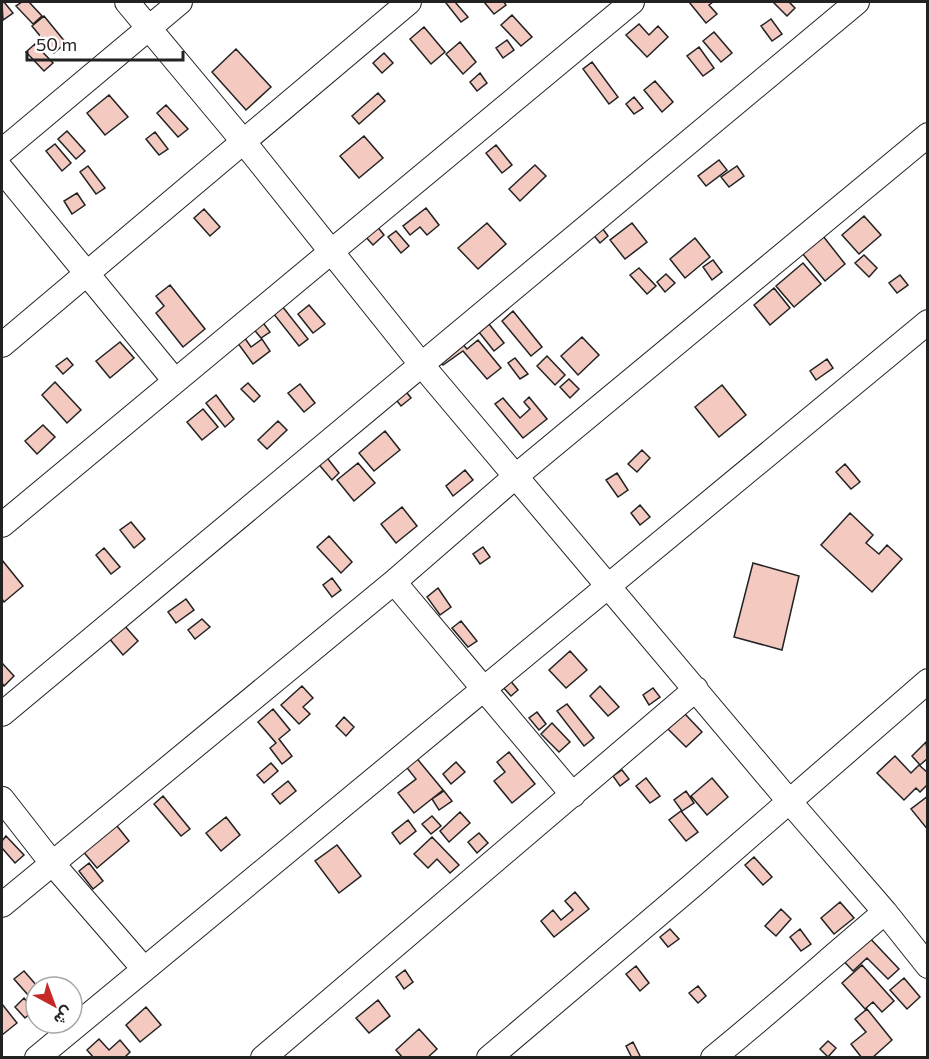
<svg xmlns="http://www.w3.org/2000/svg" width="929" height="1059" viewBox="0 0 929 1059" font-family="Commissioner,Vazirmatn,sans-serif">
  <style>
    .building { fill: #f3c9c0; stroke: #222; stroke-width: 1.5 }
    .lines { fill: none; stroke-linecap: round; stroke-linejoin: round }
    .minor-casing { stroke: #222; stroke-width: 26 }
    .minor { stroke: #fff; stroke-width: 24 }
  </style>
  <rect width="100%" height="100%" fill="#fff"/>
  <!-- building -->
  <path class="building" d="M4,2L13,13L3,20L2,3Z
    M22,2H29L42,16L33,24L16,6Z
    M448,2H455L468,17L461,22L446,3Z
    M484,2H504L506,5L494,14Z
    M689,2H713L709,5L717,14L706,23Z
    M773,2H789L795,8L787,16Z
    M512,15L532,37L521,46L501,25Z
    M44,16L66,43L54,53L32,26Z
    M771,19L782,34L772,41L761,26Z
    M639,24L649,35L658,26L668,37L647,57L626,35Z
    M424,27L445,52L431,64L410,39Z
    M714,32L732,53L721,62L703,41Z
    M507,40L514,50L503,58L496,48Z
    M460,42L476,62L463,74L446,54Z
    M35,44L53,63L44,71L26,52Z
    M699,47L714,68L703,76L687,56Z
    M236,49L271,87L246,110L212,72Z
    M384,53L393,63L382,73L373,63Z
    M592,62L618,97L609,104L583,69Z
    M480,73L487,83L477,91L470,82Z
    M655,81L673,102L662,112L644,90Z
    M378,93L385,101L359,124L352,116Z
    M109,95L128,117L105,135L87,113Z
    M634,97L643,108L634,114L626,104Z
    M166,105L188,129L178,137L157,113Z
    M67,131L85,151L76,159L58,139Z
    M155,132L168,149L159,155L146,139Z
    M364,136L383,158L359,178L340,156Z
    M55,144L71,163L62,171L46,151Z
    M496,145L512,165L502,173L486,153Z
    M719,160L727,170L706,186L698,176Z
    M535,165L546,176L520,201L509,189Z
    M88,166L105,188L96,194L80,172Z
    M737,166L744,176L729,187L721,177Z
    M77,193L85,205L72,214L64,201Z
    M426,208L439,225L427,235L420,227L410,235L403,226Z
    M204,209L220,227L210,236L194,218Z
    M864,216L881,235L859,254L842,235Z
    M487,223L506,244L478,269L458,248Z
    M632,223L647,242L625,259L610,240Z
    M376,225L384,235L373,245L364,235Z
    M600,225L608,236L600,243L591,232Z
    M396,231L409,246L401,253L388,237Z
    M823,236L845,264L825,281L802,253Z
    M695,238L710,257L685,278L670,259Z
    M864,255L877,268L869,277L855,263Z
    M713,260L722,272L712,280L703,267Z
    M803,263L821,284L794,307L776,286Z
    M639,268L656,286L647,294L630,275Z
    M666,274L675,283L665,292L657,282Z
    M900,275L908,285L897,293L889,283Z
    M170,285L205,329L183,347L156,313L164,306L156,296Z
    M774,288L790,308L770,325L754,305Z
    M309,305L325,324L313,333L298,314Z
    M282,306L308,339L299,346L273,313Z
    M513,311L542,347L531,356L502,321Z
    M485,319L504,343L494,351L475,327Z
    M261,320L270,332L261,338L252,327Z
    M244,337L251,347L262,339L270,351L253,364L237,342Z
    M582,337L599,355L578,375L561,356Z
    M457,338L467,349L478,340L501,368L487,379L463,351L443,365L436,356Z
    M120,342L134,358L110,378L96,361Z
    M547,356L565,375L555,385L537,366Z
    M67,358L73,365L63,374L56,366Z
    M515,358L528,374L520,379L508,363Z
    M827,359L833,368L816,380L810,371Z
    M569,379L579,389L570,398L560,387Z
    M55,382L81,410L67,423L42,395Z
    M248,383L260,396L254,402L241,389Z
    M300,384L315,403L304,412L288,393Z
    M722,385L746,415L719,437L695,407Z
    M404,389L411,398L401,406L393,396Z
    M216,395L234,419L225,427L206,403Z
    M529,397L547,419L523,438L495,404L503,398L520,418L530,409L524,402Z
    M203,409L218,427L202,440L187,422Z
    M278,421L287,430L267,449L258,440Z
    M43,425L55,437L37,454L25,441Z
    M385,431L400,450L374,471L359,453Z
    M642,450L650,458L637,472L628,464Z
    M324,454L339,473L332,480L316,461Z
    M358,463L375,483L354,501L337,480Z
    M845,464L860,482L851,489L836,472Z
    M465,470L473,480L453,496L446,486Z
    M617,473L628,490L618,497L606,480Z
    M640,505L650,517L640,525L631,513Z
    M402,507L417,526L396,543L381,524Z
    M850,513L873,535L866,543L879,554L887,545L902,559L872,592L821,545Z
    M131,522L145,539L134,548L120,530Z
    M329,536L352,562L341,573L317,547Z
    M483,547L490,557L480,564L473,554Z
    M104,548L120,567L111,574L96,555Z
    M2,560L23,586L4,602L2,599Z
    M753,563L799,576L782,650L734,637Z
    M332,578L341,590L332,597L323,585Z
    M438,588L451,607L440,615L427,597Z
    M186,599L194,610L176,623L168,612Z
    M202,619L210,627L195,639L188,630Z
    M461,621L477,641L468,647L452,628Z
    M123,624L138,641L123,655L108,637Z
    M570,651L587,670L566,688L549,670Z
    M2,663L14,676L4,686L2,683Z
    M509,679L518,690L511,696L502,686Z
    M302,686L313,698L303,707L310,714L299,724L281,705Z
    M600,686L619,707L608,716L590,696Z
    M653,688L660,697L649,705L643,695Z
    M567,704L594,738L584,746L557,711Z
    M273,709L290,730L279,739L292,756L282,764L270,748L276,743L258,722Z
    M537,712L546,724L539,730L529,718Z
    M685,714L702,732L686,747L668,729Z
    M344,717L354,727L346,736L336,726Z
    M552,723L570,742L559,752L541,734Z
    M926,742L928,758L920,765L912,756Z
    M509,752L535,784L512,803L494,781L505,772L497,762Z
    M414,755L443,790L414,813L398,793L416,779L404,764Z
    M895,756L911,773L919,765L928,773V784L920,792L916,788L904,800L877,773Z
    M456,762L465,772L451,784L443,774Z
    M271,763L278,771L264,783L257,775Z
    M622,770L629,779L620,786L613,776Z
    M646,778L660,796L650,803L636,786Z
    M712,778L728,797L707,815L691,796Z
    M288,781L296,791L280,804L272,794Z
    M444,791L452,801L439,810L432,799Z
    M686,791L694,803L682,811L674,800Z
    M163,796L190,829L181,836L154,804Z
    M928,796V830L911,809Z
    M681,811L698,832L686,841L669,820Z
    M460,812L470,823L449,842L440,831Z
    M109,816L129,841L97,868L76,843Z
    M432,816L441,826L431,834L422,824Z
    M226,817L240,835L221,851L206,833Z
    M408,820L416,831L400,844L392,833Z
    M479,833L488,843L477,853L468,842Z
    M6,836L24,855L15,863L2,848V841Z
    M432,837L459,865L450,873L437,859L428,868L414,854Z
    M337,845L361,876L339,893L315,861Z
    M754,857L772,877L763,885L745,865Z
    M89,863L103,881L93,889L79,871Z
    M575,892L589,909L554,937L541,921L553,910L561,920L573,910L565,901Z
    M840,902L854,918L834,934L821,918Z
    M781,909L791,919L776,936L765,926Z
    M670,929L679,939L668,947L660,937Z
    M800,929L811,944L801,951L790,937Z
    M865,933L899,969L888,979L867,958L853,971L837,954Z
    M862,965L894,1001L882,1012L873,1002L865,1009L842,983Z
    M636,966L649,983L640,991L626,974Z
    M405,970L413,982L404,989L396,977Z
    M24,971L38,987H36V1004L14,979Z
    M904,978L920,997L907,1009L890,990Z
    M698,986L706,996L698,1003L689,993Z
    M24,998L34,1010L25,1018L15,1007Z
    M378,1000L390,1016L369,1033L356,1018Z
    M2,1004L17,1023L2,1035Z
    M146,1007L161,1025L140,1042L126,1025Z
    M867,1009L892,1040L872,1058H862L851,1044L866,1032L855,1019Z
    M419,1029L437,1049L427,1058H403L396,1050Z
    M99,1039L109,1050L120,1040L130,1052L124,1058H94L87,1050Z
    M828,1041L836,1048L828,1057L820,1049Z
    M633,1042L641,1058H632L626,1046Z"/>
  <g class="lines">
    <!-- minor casing -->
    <g class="minor-casing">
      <path id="minor" d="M127,2L243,141L421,364L789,801L885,912L928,966
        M2,151L180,2
        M2,170L175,381
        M2,345L409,2
        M2,525L632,2
        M394,582L573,795
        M2,714L857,2
        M2,799L52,863L144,969
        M2,905L394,582L516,476L928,135
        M37,1058L928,322
        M263,1058L696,689
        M489,1058L693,885L928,681
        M713,1058C772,1010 827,961 885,912"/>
    </g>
    <!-- minor -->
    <use href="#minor" class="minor"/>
  </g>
  <!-- border -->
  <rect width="929" height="1059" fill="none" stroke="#222222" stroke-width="6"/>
  <!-- north arrow -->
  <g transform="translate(54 1005) rotate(139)"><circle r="28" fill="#ffffff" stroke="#a7a7a7" stroke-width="1.5"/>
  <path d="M0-4.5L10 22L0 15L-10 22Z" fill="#c62828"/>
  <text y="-9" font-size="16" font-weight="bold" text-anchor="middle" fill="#222222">ش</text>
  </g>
  <!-- scale -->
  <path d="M27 51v9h156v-9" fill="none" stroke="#222222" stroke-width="3"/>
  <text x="36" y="51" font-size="18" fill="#222222" stroke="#ffffff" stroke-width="4.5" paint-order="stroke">50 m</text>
</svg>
